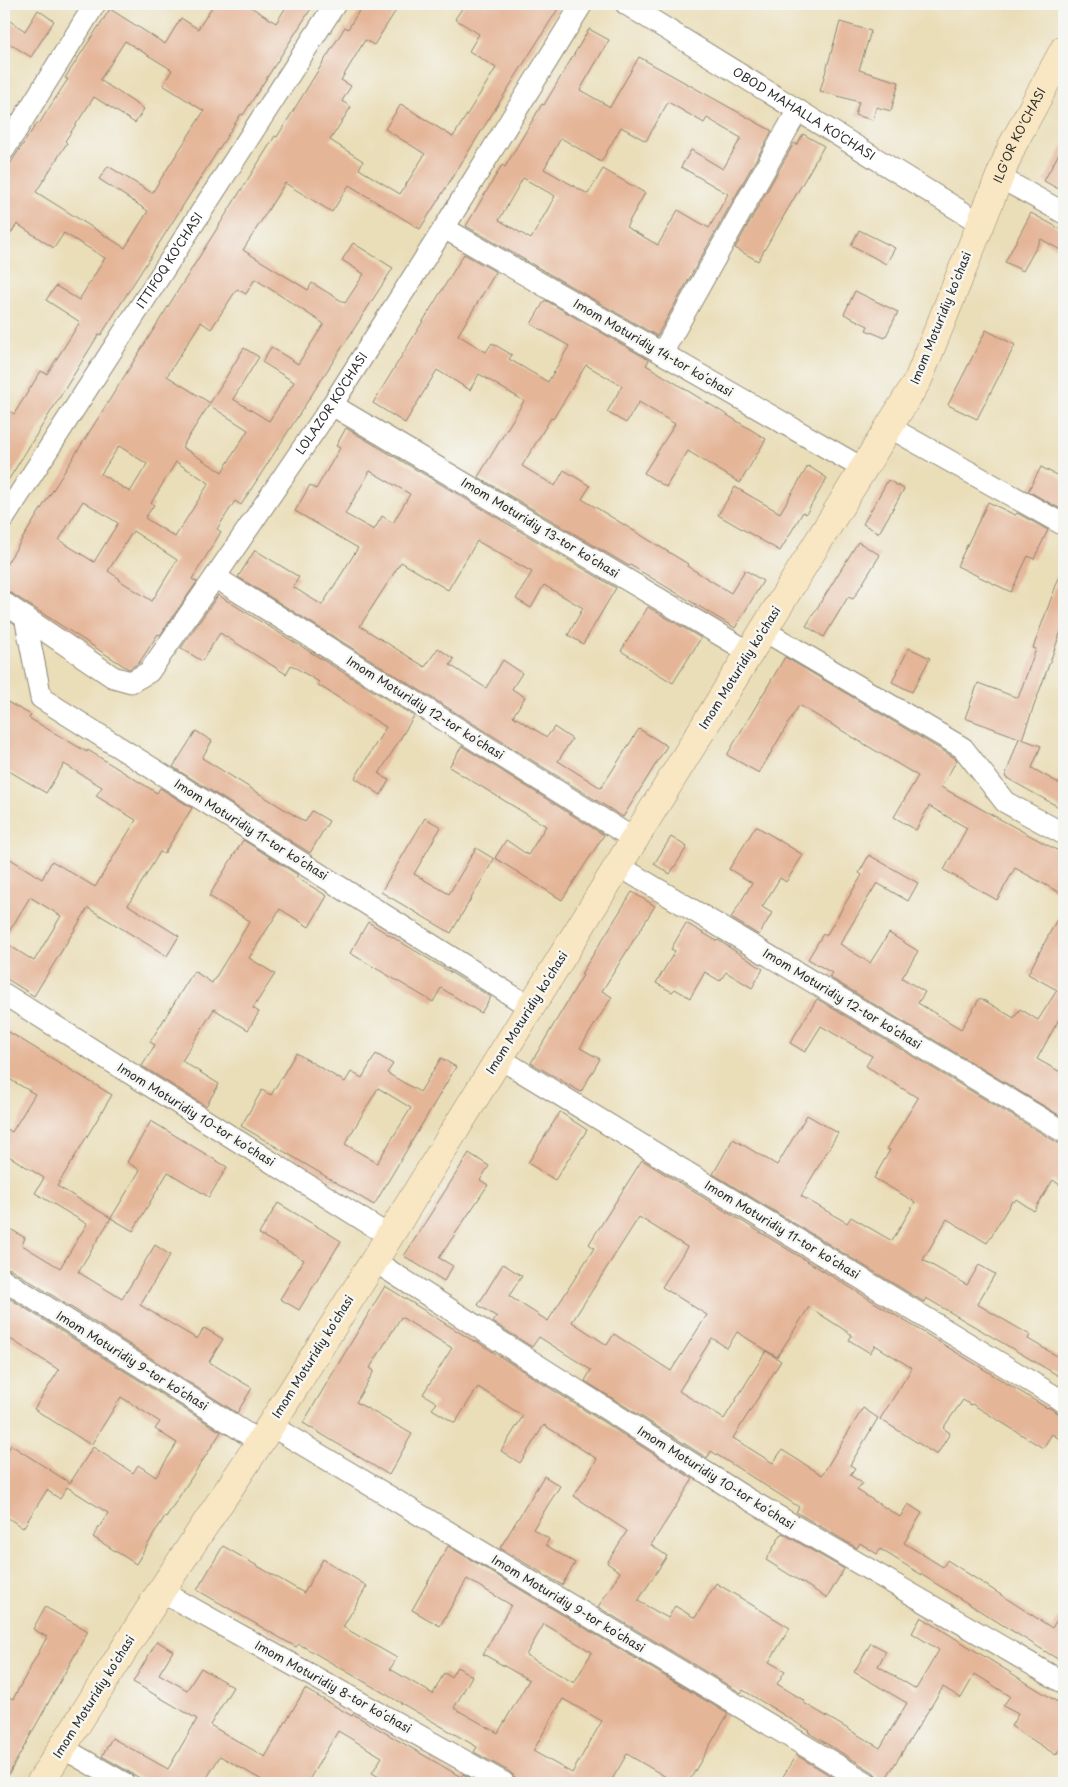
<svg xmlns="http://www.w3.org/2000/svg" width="1068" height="1787" viewBox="0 0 1068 1787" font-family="'Playpen Sans',sans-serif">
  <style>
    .building { fill: #e5b598; fill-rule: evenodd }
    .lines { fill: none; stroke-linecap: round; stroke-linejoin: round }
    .street-casing { stroke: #8a8472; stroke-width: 23 }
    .secondary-casing { stroke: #8a8472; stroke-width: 29 }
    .street { stroke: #fff; stroke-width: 21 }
    .secondary { stroke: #f9e7c3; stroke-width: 28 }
    .labels { text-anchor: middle; stroke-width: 5; stroke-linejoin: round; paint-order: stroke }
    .street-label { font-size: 12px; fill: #2b2b2b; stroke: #f6f6f2 }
  </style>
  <rect width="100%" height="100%" fill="#f6f6f2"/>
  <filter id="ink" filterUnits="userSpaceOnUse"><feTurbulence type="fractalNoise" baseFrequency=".02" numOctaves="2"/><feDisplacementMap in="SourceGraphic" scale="10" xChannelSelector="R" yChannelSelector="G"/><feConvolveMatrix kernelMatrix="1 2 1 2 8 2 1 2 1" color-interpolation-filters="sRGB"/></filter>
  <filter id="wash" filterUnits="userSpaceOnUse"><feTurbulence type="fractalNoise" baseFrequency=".0096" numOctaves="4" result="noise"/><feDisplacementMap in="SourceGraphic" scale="20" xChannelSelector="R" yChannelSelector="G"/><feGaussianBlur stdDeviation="1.12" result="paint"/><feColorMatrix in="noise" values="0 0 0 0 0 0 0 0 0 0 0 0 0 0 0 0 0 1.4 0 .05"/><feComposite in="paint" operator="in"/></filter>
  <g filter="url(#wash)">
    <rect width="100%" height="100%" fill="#eadeb9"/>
    <g id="blocks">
      <!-- building -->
      <path class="building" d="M214,4H246L276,23L288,4H314L243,115L241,114L101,335L99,334L4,487V407L14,414L41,371L47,374L80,322L46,300L56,286L79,300L105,258L64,233L54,248L17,224L4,244V173L37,123L39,124L51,105L68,79L65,78L110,9L165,44L181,18L198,29ZM125,41L172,70L163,85L204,111L152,193L108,166L99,179L148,211L125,248L36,192L67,143L65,141L94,97L135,123L144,109L100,80Z
        M363,4H400L374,45L365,40L341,80L351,86L342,101L351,107L330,140L363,161L359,169L400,194L425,154L385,129L401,104L453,137L496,68L469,51L479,34L455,19L465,4H561L420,229L349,185L332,212L285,183L243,250L308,290L312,283L345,303L364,274L342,260L353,243L393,268L241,505L235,501L217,529L221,532L192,579L197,582L160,635L158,634L139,663L129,669L127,668L11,593L4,590V568L275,136L277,137L345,27L348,29ZM255,279L324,324L298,364L271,347L262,362L294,382L269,421L233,399L259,357L244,348L210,403L167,376L201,322L211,329L237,289L246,294ZM209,405L248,430L222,472L182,447ZM119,446L147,464L130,492L101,474ZM176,462L209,483L175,537L145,518L154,505L151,503ZM83,501L118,523L94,562L59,540ZM133,531L177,560L152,601L119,580L120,579L108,571Z
        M38,10L54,21L31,57L4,40V17L25,31Z
        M840,22L871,31L859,70L899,82L891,111L876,107L873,120L855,115L859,102L820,91Z
        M589,29L609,40L580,90L610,107L639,57L772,131L657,336L466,226L502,165L505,167L542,104L544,105ZM668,102L704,123L707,118L741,138L723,169L691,150L681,167L728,194L709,228L678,210L658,245L626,227L645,193L603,169L588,194L544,169L561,138L601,162L621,127L646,141ZM523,178L555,196L531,239L499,220Z
        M803,134L824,146L758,261L735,248L794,143L797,145Z
        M1064,144V192L1044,181Z
        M1031,213L1064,231V252L1041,239L1023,271L1005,262Z
        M859,230L895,248L886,264L851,245Z
        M464,254L496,272L458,335L486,352L492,343L512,355L509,359L548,382L569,346L531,324L545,300L649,360L646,365L766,439L740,483L688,451L666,487L644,473L675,424L639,402L626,423L607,412L622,386L586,365L553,419L551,418L522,466L555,486L564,470L590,486L582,499L688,564L687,566L731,593L745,570L763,581L735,628L630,565L629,566L478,477L524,401L479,374L470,390L437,370L405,423L373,403Z
        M855,291L898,312L885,338L866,330L868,326L844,314Z
        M986,330L1015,345L977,419L948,405Z
        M346,428L616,588L583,644L568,635L583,608L544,585L531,608L516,599L532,572L477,541L448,590L401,562L360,626L425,667L438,648L454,659L450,665L486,688L503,660L522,673L512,689L525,697L513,716L547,737L554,727L572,739L558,761L601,788L639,729L667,746L623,817L238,577L255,550L299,577L293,587L322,605L358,548L295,511L310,485L316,489L340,448L336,446ZM370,471L410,494L393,523L382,516L374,530L345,514Z
        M808,466L827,478L806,514L803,512L780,551L718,515L735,487L780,513Z
        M1041,467L1064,479V511L1028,491Z
        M888,480L904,489L879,533L863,524Z
        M988,502L1015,515L1017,513L1048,530L1034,559L1028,556L1011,592L957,566Z
        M858,542L880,555L853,599L848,597L824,637L806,626Z
        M1062,569H1064V623L1022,739L965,718L978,683L1018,698L1036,649L1033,648Z
        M218,595L414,716L379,774L389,780L381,795L355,778L386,727L318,685L319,682L291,665L286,674L220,633L202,661L181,648Z
        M648,607L701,638L673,683L621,651Z
        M909,648L930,658L912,692L892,682Z
        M785,657L955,758L957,760L941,787L1064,854V895L1015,868L997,900L944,870L967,828L929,806L916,830L894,817L918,776L799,705L759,773L727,755Z
        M4,700L31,715L29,718L87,752L88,750L157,793L160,788L192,808L164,854L160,852L128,905L179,936L167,956L88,908L34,996L4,977V942L34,961L61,916L30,897L4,940V855L42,879L52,861L95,887L136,820L96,796L102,787L64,764L46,793L4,768Z
        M196,731L212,741L202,758L305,822L312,811L329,821L310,853L173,767Z
        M1019,738L1041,746L1032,768L1064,786V810L1005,777Z
        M462,746L604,835L562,900L495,858L506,840L528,855L546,826L449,767Z
        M425,818L441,827L414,874L449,894L476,848L494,859L451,933L381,892Z
        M756,826L803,855L786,882L780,878L762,907L772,913L759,935L731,918L752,883L729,869Z
        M671,837L687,847L670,874L654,864Z
        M243,840L298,875L296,877L327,896L309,927L280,909L249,958L275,974L253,1008L259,1012L248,1030L214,1009L182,1061L219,1084L206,1106L142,1066L155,1045L150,1042L194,971L212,983L250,921L209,896Z
        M869,855L918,883L908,901L877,883L840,944L870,963L889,933L918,951L902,978L925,992L918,1003L961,1029L980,998L1014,1018L1020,1009L1038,1020L1057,990L1028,974L1064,906V1010L1037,1059L1064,1074V1118L829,977L832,973L808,959L823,934L826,936L862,875L859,873Z
        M632,892L655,906L602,991L612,997L580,1048L600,1059L581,1092L531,1063L583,975L581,974Z
        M368,922L491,997L481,1013L441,988L433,1002L350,953Z
        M686,923L717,941L718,940L763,969L752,988L726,972L720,981L705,972L690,998L675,989L672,992L656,983L675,951L671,949Z
        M817,999L1058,1143L1064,1144V1188L1053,1180L1034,1211L1016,1199L1014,1202L1012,1201L987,1243L947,1219L923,1260L967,1285L979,1265L995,1274L977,1304L1030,1335L1028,1339L1064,1360V1388L1060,1385L1064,1379L926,1298L924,1302L713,1174L733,1139L777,1165L807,1115L838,1133L801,1196L847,1223L851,1217L892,1241L915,1202L874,1178L890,1150L887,1149L918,1098L866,1066L872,1056L821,1026L805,1052L790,1043Z
        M4,1029L112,1095L57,1186L111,1218L78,1272L122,1299L155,1245L170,1255L140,1305L197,1339L204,1328L223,1339L209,1362L252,1388L237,1413L11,1269L4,1268V1225L25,1238L22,1245L60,1268L87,1224L35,1193L44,1178L4,1153V1127L12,1132L35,1094L4,1076Z
        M296,1053L345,1082L351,1072L362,1078L376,1054L393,1064L387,1073L420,1092L441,1058L456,1067L374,1205L241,1126L262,1090L271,1095ZM378,1088L411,1108L377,1163L345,1144Z
        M560,1112L587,1130L555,1180L528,1163Z
        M151,1121L227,1167L209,1197L168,1172L133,1231L111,1218L140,1170L127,1162Z
        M469,1153L489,1166L480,1180L488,1185L439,1258L453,1266L444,1281L404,1256Z
        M642,1160L1047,1408L1048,1407L1058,1413L1064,1414V1442L1052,1434L1043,1448L972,1404L971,1405L963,1400L943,1428L950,1433L937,1455L880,1419L912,1368L875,1345L870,1353L849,1340L852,1335L809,1307L777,1357L737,1332L727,1348L712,1338L679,1391L724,1419L766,1351L781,1361L733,1438L773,1463L782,1450L822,1475L863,1408L878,1418L850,1465L855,1468L850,1475L862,1483L857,1490L900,1517L908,1504L922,1513L904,1543L943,1567L947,1560L1052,1628L1064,1608V1663L880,1549L877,1554L860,1543L857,1548L796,1512L799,1507L711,1451L707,1458L585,1381L591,1370L539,1337L532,1347L493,1322L497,1317L478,1305L503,1264L522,1276L509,1296L548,1321L594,1248L589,1244ZM639,1217L687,1247L662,1287L707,1315L671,1371L614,1334L607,1345L572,1322Z
        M278,1203L341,1241L299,1310L280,1299L304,1260L259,1234Z
        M385,1286L475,1342L476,1341L693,1479L651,1545L667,1556L638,1601L668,1618L675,1606L695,1618L716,1583L790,1628L769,1662L785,1671L777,1684L805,1701L804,1703L880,1748L907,1703L854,1672L871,1643L886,1651L878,1666L916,1689L939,1650L912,1633L921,1617L1064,1706V1742L1056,1755L1011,1726L1018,1714L1003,1706L1010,1696L975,1674L961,1698L943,1687L883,1783H879L878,1777L873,1772L809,1733L810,1731L743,1690L741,1693L598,1607L620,1572L607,1563L627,1531L574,1496L597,1459L544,1425L520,1463L501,1451L523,1416L478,1387L455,1423L432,1409L437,1403L423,1394L452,1348L401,1317L370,1368L374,1371L356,1402L412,1434L389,1475L303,1423Z
        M4,1295L221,1432L166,1517L165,1516L136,1564L93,1537L108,1513L67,1487L60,1499L47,1490L23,1528L4,1515V1457L11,1445L70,1483L93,1447L133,1473L138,1465L156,1477L177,1443L155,1429L160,1422L121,1397L91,1445L34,1409L59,1370L4,1335Z
        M544,1476L560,1486L533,1529L549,1539L546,1545L575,1563L562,1585L500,1548Z
        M782,1533L844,1569L827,1598L766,1560Z
        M223,1546L304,1593L323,1559L367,1586L343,1627L397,1658L390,1669L433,1694L444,1673L451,1677L457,1667L472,1676L454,1708L498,1733L529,1680L483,1654L511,1605L467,1579L440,1626L412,1610L448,1546L728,1714L688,1783H676L627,1754L610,1783H516L515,1777L510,1772L474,1752L477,1747L299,1644L296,1647L197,1590ZM544,1624L592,1652L574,1683L526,1655ZM563,1699L602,1721L572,1773L533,1751Z
        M45,1607L88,1631L4,1783V1695L13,1699L47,1637L33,1629Z
        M157,1641L173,1651L159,1674L187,1690L201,1668L233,1687L210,1725L265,1757L305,1689L352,1716L353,1714L461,1777L463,1774L479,1783H390L372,1773L382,1757L338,1731L307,1783H267L220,1756L204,1783H148L102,1756L112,1738L168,1769L197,1719L133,1682Z
        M796,1755L843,1783H779Z"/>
    </g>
  </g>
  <g filter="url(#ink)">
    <use href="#blocks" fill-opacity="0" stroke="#8a8472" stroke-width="1"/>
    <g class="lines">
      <!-- street casing -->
      <g class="street-casing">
        <g id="street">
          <path id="s1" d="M626,4L980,223"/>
          <path d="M4,150L95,4"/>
          <path d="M999,177L1064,213"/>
          <path d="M444,228L862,468"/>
          <path d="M662,353L798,110"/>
          <path d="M332,405L749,652"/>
          <path d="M889,427L1064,525"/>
          <path id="s2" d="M4,518L335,4"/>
          <path d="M215,577L634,839"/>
          <path id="s3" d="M4,603L113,677L131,682L149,672L215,577L332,405L444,228L582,4"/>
          <path d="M25,617L41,698L530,1007"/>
          <path d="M763,630L963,748L1005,802L1064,834"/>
          <path d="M619,866L1064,1132"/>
          <path d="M4,994L389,1236"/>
          <path d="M499,1058L1064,1402"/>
          <path d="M374,1261L743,1496L1064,1683"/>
          <path d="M4,1280L260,1442"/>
          <path d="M270,1425L867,1783"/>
          <path d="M161,1591L504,1783"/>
          <path d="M61,1747L124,1783"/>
        </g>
      </g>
      <!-- secondary casing -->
      <g class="secondary-casing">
        <g id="secondary">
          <path id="s4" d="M40,1783L161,1591L260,1442L374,1261L918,380L1012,146L1064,49"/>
        </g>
      </g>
      <!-- street -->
      <use href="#street" class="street"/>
      <!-- secondary -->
      <use href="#secondary" class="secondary"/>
    </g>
  </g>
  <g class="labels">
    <!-- street labels -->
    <g class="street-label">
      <text dy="4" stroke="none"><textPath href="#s1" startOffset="209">OBOD MAHALLA KO‘CHASI</textPath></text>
      <text dy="4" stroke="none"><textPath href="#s4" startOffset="1920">ILG'OR KO'CHASI</textPath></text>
      <text dy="4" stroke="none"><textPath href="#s2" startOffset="306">ITTIFOQ KO‘CHASI</textPath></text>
      <text transform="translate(941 318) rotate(-68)" y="4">Imom Moturidiy koʻchasi</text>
      <text transform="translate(653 348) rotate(30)" y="4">Imom Moturidiy 14-tor koʻchasi</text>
      <text dy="4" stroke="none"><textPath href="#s3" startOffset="496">LOLAZOR KO‘CHASI</textPath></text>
      <text transform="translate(540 528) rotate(31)" y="4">Imom Moturidiy 13-tor koʻchasi</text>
      <text transform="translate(740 668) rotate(-58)" y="4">Imom Moturidiy koʻchasi</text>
      <text transform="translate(425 708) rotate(32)" y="4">Imom Moturidiy 12-tor koʻchasi</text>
      <text transform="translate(251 830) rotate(32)" y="4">Imom Moturidiy 11-tor koʻchasi</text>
      <text transform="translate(842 999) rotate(31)" y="4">Imom Moturidiy 12-tor koʻchasi</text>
      <text transform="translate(527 1013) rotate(-58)" y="4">Imom Moturidiy koʻchasi</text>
      <text transform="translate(196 1115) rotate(32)" y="4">Imom Moturidiy 10-tor koʻchasi</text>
      <text transform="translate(782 1230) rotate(31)" y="4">Imom Moturidiy 11-tor koʻchasi</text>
      <text transform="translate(313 1357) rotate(-58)" y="4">Imom Moturidiy koʻchasi</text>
      <text transform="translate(132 1361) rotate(32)" y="4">Imom Moturidiy 9-tor koʻchasi</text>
      <text transform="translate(716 1478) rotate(32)" y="4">Imom Moturidiy 10-tor koʻchasi</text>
      <text transform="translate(568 1604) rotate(31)" y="4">Imom Moturidiy 9-tor koʻchasi</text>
      <text transform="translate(333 1687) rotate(29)" y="4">Imom Moturidiy 8-tor koʻchasi</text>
      <text transform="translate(94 1697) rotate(-58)" y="4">Imom Moturidiy koʻchasi</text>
    </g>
  </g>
  <!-- margin -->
  <rect width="1068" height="1787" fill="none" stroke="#f6f6f2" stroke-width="20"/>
</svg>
